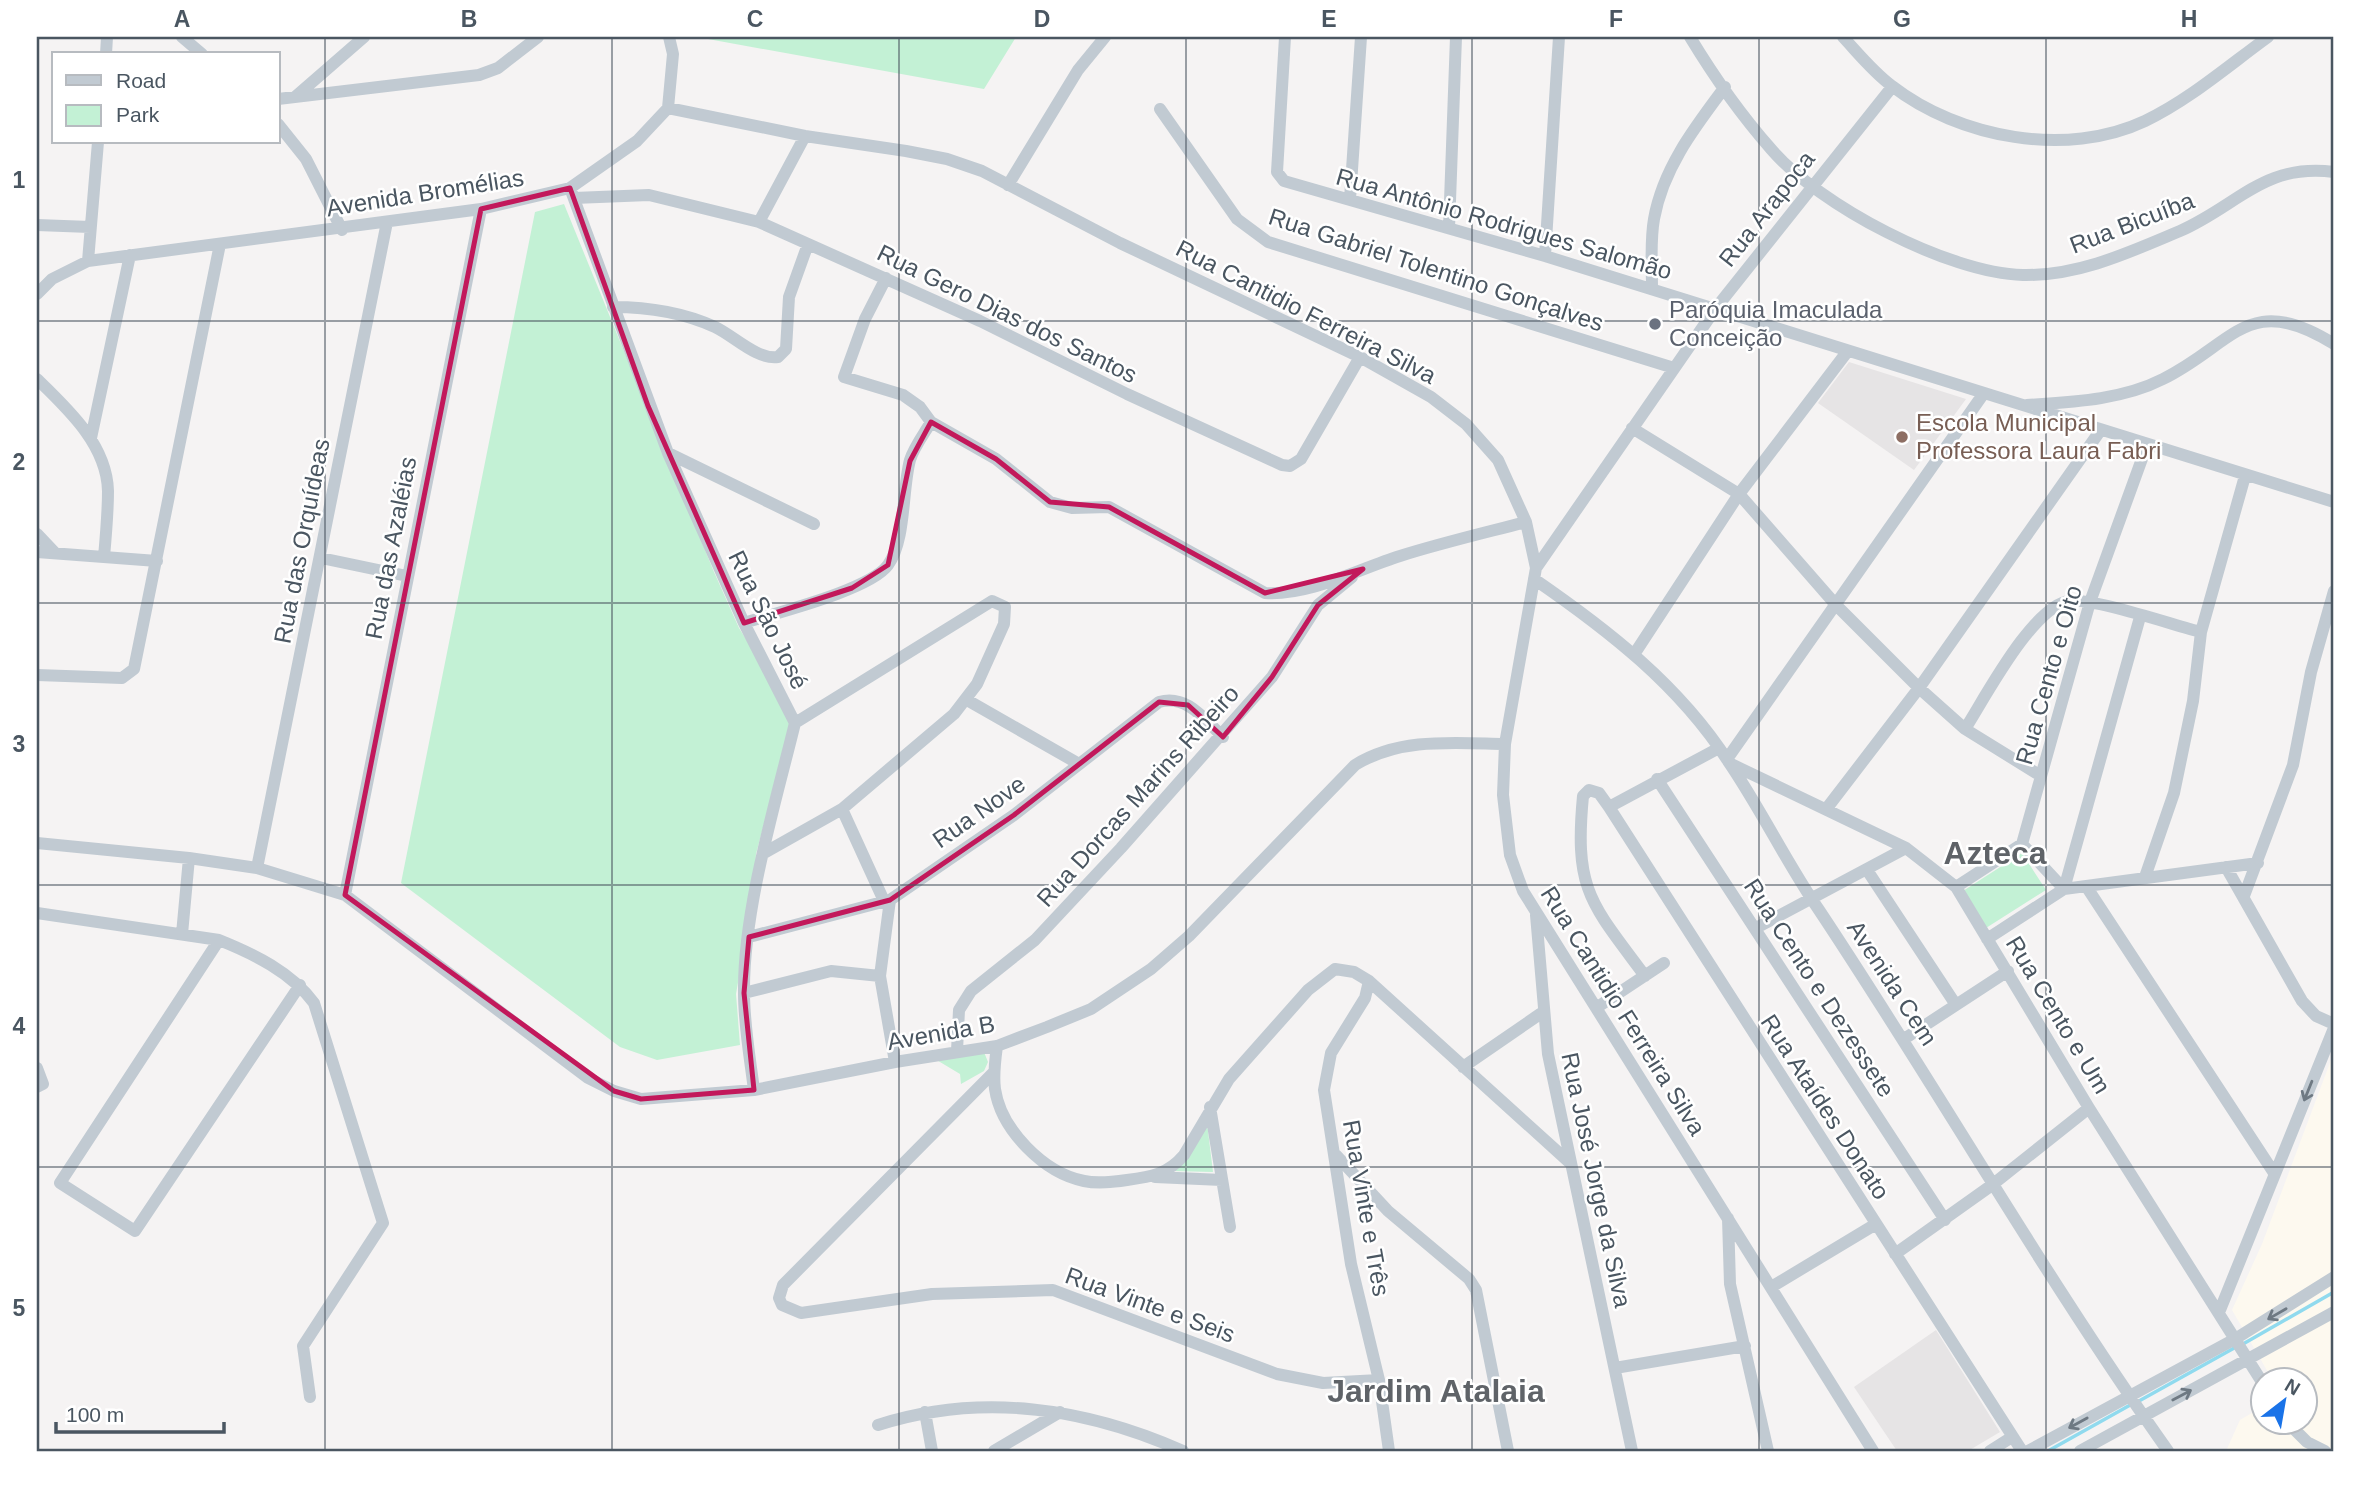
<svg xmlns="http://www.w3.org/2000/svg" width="2371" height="1488" viewBox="0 0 2371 1488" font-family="Helvetica,sans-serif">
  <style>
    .commercial { fill: #fdf9ef }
    .education { fill: #e6e4e5 }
    .green { fill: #c3f1d5 }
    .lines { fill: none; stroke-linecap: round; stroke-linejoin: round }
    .stream { stroke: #90daee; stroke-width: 3.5 }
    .minor { stroke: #c1cad2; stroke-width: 12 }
    .oneway { stroke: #6e7983 }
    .marked { fill: none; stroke: #c2185b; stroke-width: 5; stroke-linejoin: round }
    .grid { fill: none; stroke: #4a5661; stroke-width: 2; stroke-opacity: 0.55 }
    .worship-dot { fill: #6b7280; stroke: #fff; stroke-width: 2.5 }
    .education-dot { fill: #8d6e63; stroke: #fff; stroke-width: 2.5 }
    .labels { text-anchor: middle; stroke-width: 5; stroke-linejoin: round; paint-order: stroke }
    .street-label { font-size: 24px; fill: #4a5661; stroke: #fff }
    .worship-label { font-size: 24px; fill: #5b616d; stroke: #fff; text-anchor: start }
    .education-label { font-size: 24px; fill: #785e54; stroke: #fff; text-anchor: start }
    .district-label { font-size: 32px; font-weight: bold; fill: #5f6368; stroke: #fff }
    .neatline { fill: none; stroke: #4a5661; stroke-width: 2.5 }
    .grid-label { font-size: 23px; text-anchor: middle; font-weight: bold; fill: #4a5661 }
  </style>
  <rect width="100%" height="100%" fill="#f5f3f3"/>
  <!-- commercial -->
  <path class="commercial" d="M2334,1052V1451H2226L2240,1420L2262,1407V1422H2304V1380L2272,1379L2232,1310L2262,1244Z"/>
  <!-- education -->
  <path class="education" d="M1849,362L1966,399L1914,470L1818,403Z
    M1936,1330L2000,1432L1968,1451H1897L1854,1387Z"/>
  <!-- green -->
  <path class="green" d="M697,37H1016L984,89Z
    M564,204L714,572L739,628L793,714L756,854L754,889L736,994L740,1045L657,1060L620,1047L401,883L535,212Z
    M2022,853L2046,890L1986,928L1963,891Z
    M984,1052L988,1062L984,1071L961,1084L960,1074L935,1059Z
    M1207,1123L1213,1172L1173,1171Z"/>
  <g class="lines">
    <!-- stream -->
    <path class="stream" d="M2243,1344L2334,1292
      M2139,1401L2236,1347
      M2048,1451L2132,1404"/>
    <!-- minor -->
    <path class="minor" d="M182,37L202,54
      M1285,37L1277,172L1284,181L1545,256L2334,502
      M1690,37C1713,75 1741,115 1771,149C1819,205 1948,273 2023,275C2079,276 2130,252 2180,231C2239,205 2263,163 2334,172
      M1843,37C1858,53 1873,72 1892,86C1959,138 2067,158 2145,121C2189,100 2228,66 2268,37
      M106,54L107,37
      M295,97L364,37
      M278,99L479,75L498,68L538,37
      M668,108L805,136L906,151L947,159L982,171L1120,243L1360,357L1431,397L1466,424L1498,460L1526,522L1536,568L1505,744L1503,795L1510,855L1523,891L1873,1451
      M1160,109L1237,219L1268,242L1674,368
      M278,124L306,159L342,230
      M1008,185L1078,70L1105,37
      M570,188L668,453L744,623L795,723C775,805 743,910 744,993C744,1025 750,1058 754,1090
      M574,198L649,195L759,222L980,321L1127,394L1282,465L1290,466L1301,459L1360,357
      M1350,199L1361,37
      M759,222L805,136
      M37,225L90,227
      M1449,228L1456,37
      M1545,256L1559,37
      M88,261L98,142
      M886,278L865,319L844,377L903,395L920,407L931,422L996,459L1050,502L1072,508L1109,507L1265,593C1310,596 1358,569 1400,556C1441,543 1484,533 1526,522
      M1652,289C1652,266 1650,241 1654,219C1663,168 1695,127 1725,87
      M37,294L52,279L88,261L481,209L570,188L637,141L668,108L673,54L669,37
      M613,307C649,307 682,312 715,327C734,336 757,360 778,357L786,349L789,297L808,244
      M37,379C68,409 107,445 108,491C108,513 106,535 104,557
      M2027,405C2072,402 2122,400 2163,379C2234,344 2248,290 2334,344
      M1632,428L1739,494L1836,605L1919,688L1965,729L2041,776
      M91,438L130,255
      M668,453L814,524
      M37,534L55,553
      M37,552L157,561
      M321,558L407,576
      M1536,568L1716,308L1892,87
      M1534,579C1608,630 1679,685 1728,761C1761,809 1786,862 1819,910C1938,1089 2044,1276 2168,1451
      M744,623C775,613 870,590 888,565C906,540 902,490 910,460C914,447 924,434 931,422
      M1635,653L1739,494L1847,352
      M37,675L122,678L134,669L220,244
      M967,700L1079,764
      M1965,729C1985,698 2032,607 2069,601C2091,597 2173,625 2201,632
      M1727,759L1984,393
      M1731,764L1906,848L1956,887L2089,1108L2262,1382
      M1657,779L1945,1220
      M1609,807L1719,748
      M1827,808L1919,688L2100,431
      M842,809L884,901
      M37,843L189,858L257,868L345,895L588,1078L614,1091L641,1099L754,1090L895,1062L997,1046L1047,1027L1091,1009L1151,969L1189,936L1355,765C1400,737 1455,743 1505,744
      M2022,844L2064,889
      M764,853L842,809L954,714L977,684L1004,624L1005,607L992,601L795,723
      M2226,867L2302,1001L2316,1016L2334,1024
      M257,868L387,222
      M1867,870L1956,1005
      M2145,877L2174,793L2193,701L2201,632L2245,476
      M2086,886L2274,1173
      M1956,887L2022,844L2090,602L2147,445
      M2064,889L2140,617
      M345,895L481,209
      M2244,896L2293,765L2311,672L2334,591
      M37,913L219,940C254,954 291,972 314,1003L383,1223L303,1346L310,1397
      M1536,915L1548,1054L1632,1451
      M1756,928L1906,848
      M182,934L189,858
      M749,937L890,900
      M1987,939L2064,889L2258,863
      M219,940L60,1183L135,1231L300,985
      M1645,976C1591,903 1574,891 1583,796L1589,790L1599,793L1609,807L2022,1451
      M1369,981L1365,998L1331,1053L1324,1090L1351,1264L1379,1380L1389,1451
      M744,993L831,971L880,976
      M1596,1008L1664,963
      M1904,1039L2008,971
      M997,1046C995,1061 993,1075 995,1089C1001,1130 1044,1173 1084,1181C1098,1184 1113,1182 1127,1180C1151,1177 1168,1174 1184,1155L1229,1079L1308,990L1335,969L1354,972L1369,981L1569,1162
      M957,1051L959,1010L971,991L1035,940L1121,848L1272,677L1318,605L1352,577
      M895,1062L880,976L890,900L1014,815L1159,702C1187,694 1204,719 1223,737
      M1463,1067L1543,1012
      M37,1068L43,1084L37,1087
      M994,1072L783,1285L779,1298L782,1305L801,1313L932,1294L1053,1290L1277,1374L1323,1383L1379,1380
      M1210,1107L1230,1227
      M1336,1155L1388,1211L1469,1279L1476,1290L1508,1451
      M1155,1177L1222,1180
      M1728,1218L1730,1284L1768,1451
      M1895,1254L1992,1185L2089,1108
      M1773,1286L1876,1224
      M2220,1310L2334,1028
      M1615,1368L1745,1346
      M925,1412L932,1451
      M2287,1422L2307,1442L2325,1451
      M878,1425C981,1392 1086,1408 1183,1451
      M994,1451L1060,1412
      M1990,1451L2012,1437
      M2028,1451L2235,1339L2334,1277
      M2080,1451L2334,1312"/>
  </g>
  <!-- one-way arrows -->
  <defs><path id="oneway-shaft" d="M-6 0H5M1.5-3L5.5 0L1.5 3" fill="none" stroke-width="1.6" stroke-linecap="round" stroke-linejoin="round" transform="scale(1.75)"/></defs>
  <g class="oneway">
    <use href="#oneway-shaft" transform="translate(2308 1091) rotate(112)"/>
    <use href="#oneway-shaft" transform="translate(2277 1314) rotate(150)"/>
    <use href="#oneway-shaft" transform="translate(2182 1395) rotate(-28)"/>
    <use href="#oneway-shaft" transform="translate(2078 1423) rotate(151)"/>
  </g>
  <!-- marked area -->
  <path class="marked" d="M570,188L648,406L744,623L852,588L888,565L910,461L931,422L996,459L1050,502L1109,507L1265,593L1363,569L1318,605L1272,677L1223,737L1188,705L1159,702L1014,815L890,900L749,937L744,993L754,1090L641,1099L614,1091L345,895L481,209Z"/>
  <!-- grid -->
  <path class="grid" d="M325,37V1451M612,37V1451M899,37V1451M1186,37V1451M1472,37V1451M1759,37V1451M2046,37V1451M37,321H2334M37,603H2334M37,885H2334M37,1167H2334"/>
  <!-- markers -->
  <circle class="worship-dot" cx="1655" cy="324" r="7"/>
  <circle class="education-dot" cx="1902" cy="437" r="7"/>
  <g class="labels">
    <!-- street labels -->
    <g class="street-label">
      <text transform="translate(425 193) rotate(-9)" y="8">Avenida Bromélias</text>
      <text transform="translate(1767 209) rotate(-52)" y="8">Rua Arapoca</text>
      <text transform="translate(2132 223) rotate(-21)" y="8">Rua Bicuíba</text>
      <text transform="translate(1504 224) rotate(16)" y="8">Rua Antônio Rodrigues Salomão</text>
      <text transform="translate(1436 270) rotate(18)" y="8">Rua Gabriel Tolentino Gonçalves</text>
      <text transform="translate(1306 312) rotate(27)" y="8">Rua Cantidio Ferreira Silva</text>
      <text transform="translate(1007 314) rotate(26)" y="8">Rua Gero Dias dos Santos</text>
      <text transform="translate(302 541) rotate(-79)" y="8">Rua das Orquídeas</text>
      <text transform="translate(391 548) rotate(-79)" y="8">Rua das Azaléias</text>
      <text transform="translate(768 620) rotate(64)" y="8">Rua São José</text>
      <text transform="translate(2049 675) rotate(-74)" y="8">Rua Cento e Oito</text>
      <text transform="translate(1138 796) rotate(-48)" y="8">Rua Dorcas Marins Ribeiro</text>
      <text transform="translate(979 812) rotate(-35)" y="8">Rua Nove</text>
      <text transform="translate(1892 983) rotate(57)" y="8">Avenida Cem</text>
      <text transform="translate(1819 988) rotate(57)" y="8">Rua Cento e Dezessete</text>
      <text transform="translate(1623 1011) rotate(58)" y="8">Rua Cantidio Ferreira Silva</text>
      <text transform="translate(2058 1015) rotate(59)" y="8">Rua Cento e Um</text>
      <text transform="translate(941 1033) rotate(-10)" y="8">Avenida B</text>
      <text transform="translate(1825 1107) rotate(57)" y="8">Rua Ataídes Donato</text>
      <text transform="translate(1596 1180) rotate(78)" y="8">Rua José Jorge da Silva</text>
      <text transform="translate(1366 1208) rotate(80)" y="8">Rua Vinte e Três</text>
      <text transform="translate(1150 1305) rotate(20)" y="8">Rua Vinte e Seis</text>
    </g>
    <!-- worship labels -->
    <g class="worship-label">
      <text x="1669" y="318">Paróquia Imaculada<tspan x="1669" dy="28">Conceição</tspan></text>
    </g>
    <!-- education labels -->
    <g class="education-label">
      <text x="1916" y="431">Escola Municipal<tspan x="1916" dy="28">Professora Laura Fabri</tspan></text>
    </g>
    <!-- district labels -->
    <g class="district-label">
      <text x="1995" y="864">Azteca</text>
      <text x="1436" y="1402">Jardim Atalaia</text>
    </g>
  </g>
  <!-- border -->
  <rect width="2371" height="1488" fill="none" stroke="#ffffff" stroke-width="77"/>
  <!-- legend -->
  <rect x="52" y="52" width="228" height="91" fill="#ffffff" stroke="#b7bbc0" stroke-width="2"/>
  <rect x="66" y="75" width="35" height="10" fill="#c1cad2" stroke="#b7bbc0" stroke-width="2"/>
  <text x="116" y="88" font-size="21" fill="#4a5661">Road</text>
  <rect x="66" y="105" width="35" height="21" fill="#c3f1d5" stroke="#b7bbc0" stroke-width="2"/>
  <text x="116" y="122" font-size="21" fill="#4a5661">Park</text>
  <!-- north arrow -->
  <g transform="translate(2284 1401) rotate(31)"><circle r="33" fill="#ffffff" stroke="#b7bbc0" stroke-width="2"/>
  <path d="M0-5L12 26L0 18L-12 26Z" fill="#1a73e8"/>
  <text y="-10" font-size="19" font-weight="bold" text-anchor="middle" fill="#4a5661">N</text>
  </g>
  <!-- scale -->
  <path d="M56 1422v10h168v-10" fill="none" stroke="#4a5661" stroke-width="3.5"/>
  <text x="66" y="1422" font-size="21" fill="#4a5661" stroke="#ffffff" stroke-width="5" paint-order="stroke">100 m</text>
  <rect x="38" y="38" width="2294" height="1412" class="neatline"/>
  <g class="grid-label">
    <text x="182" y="27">A</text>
    <text x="469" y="27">B</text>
    <text x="755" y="27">C</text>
    <text x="1042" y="27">D</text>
    <text x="1329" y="27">E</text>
    <text x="1616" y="27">F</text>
    <text x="1902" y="27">G</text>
    <text x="2189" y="27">H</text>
    <text x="19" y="188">1</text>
    <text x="19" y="470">2</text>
    <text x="19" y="752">3</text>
    <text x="19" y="1034">4</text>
    <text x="19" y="1316">5</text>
  </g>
</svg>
